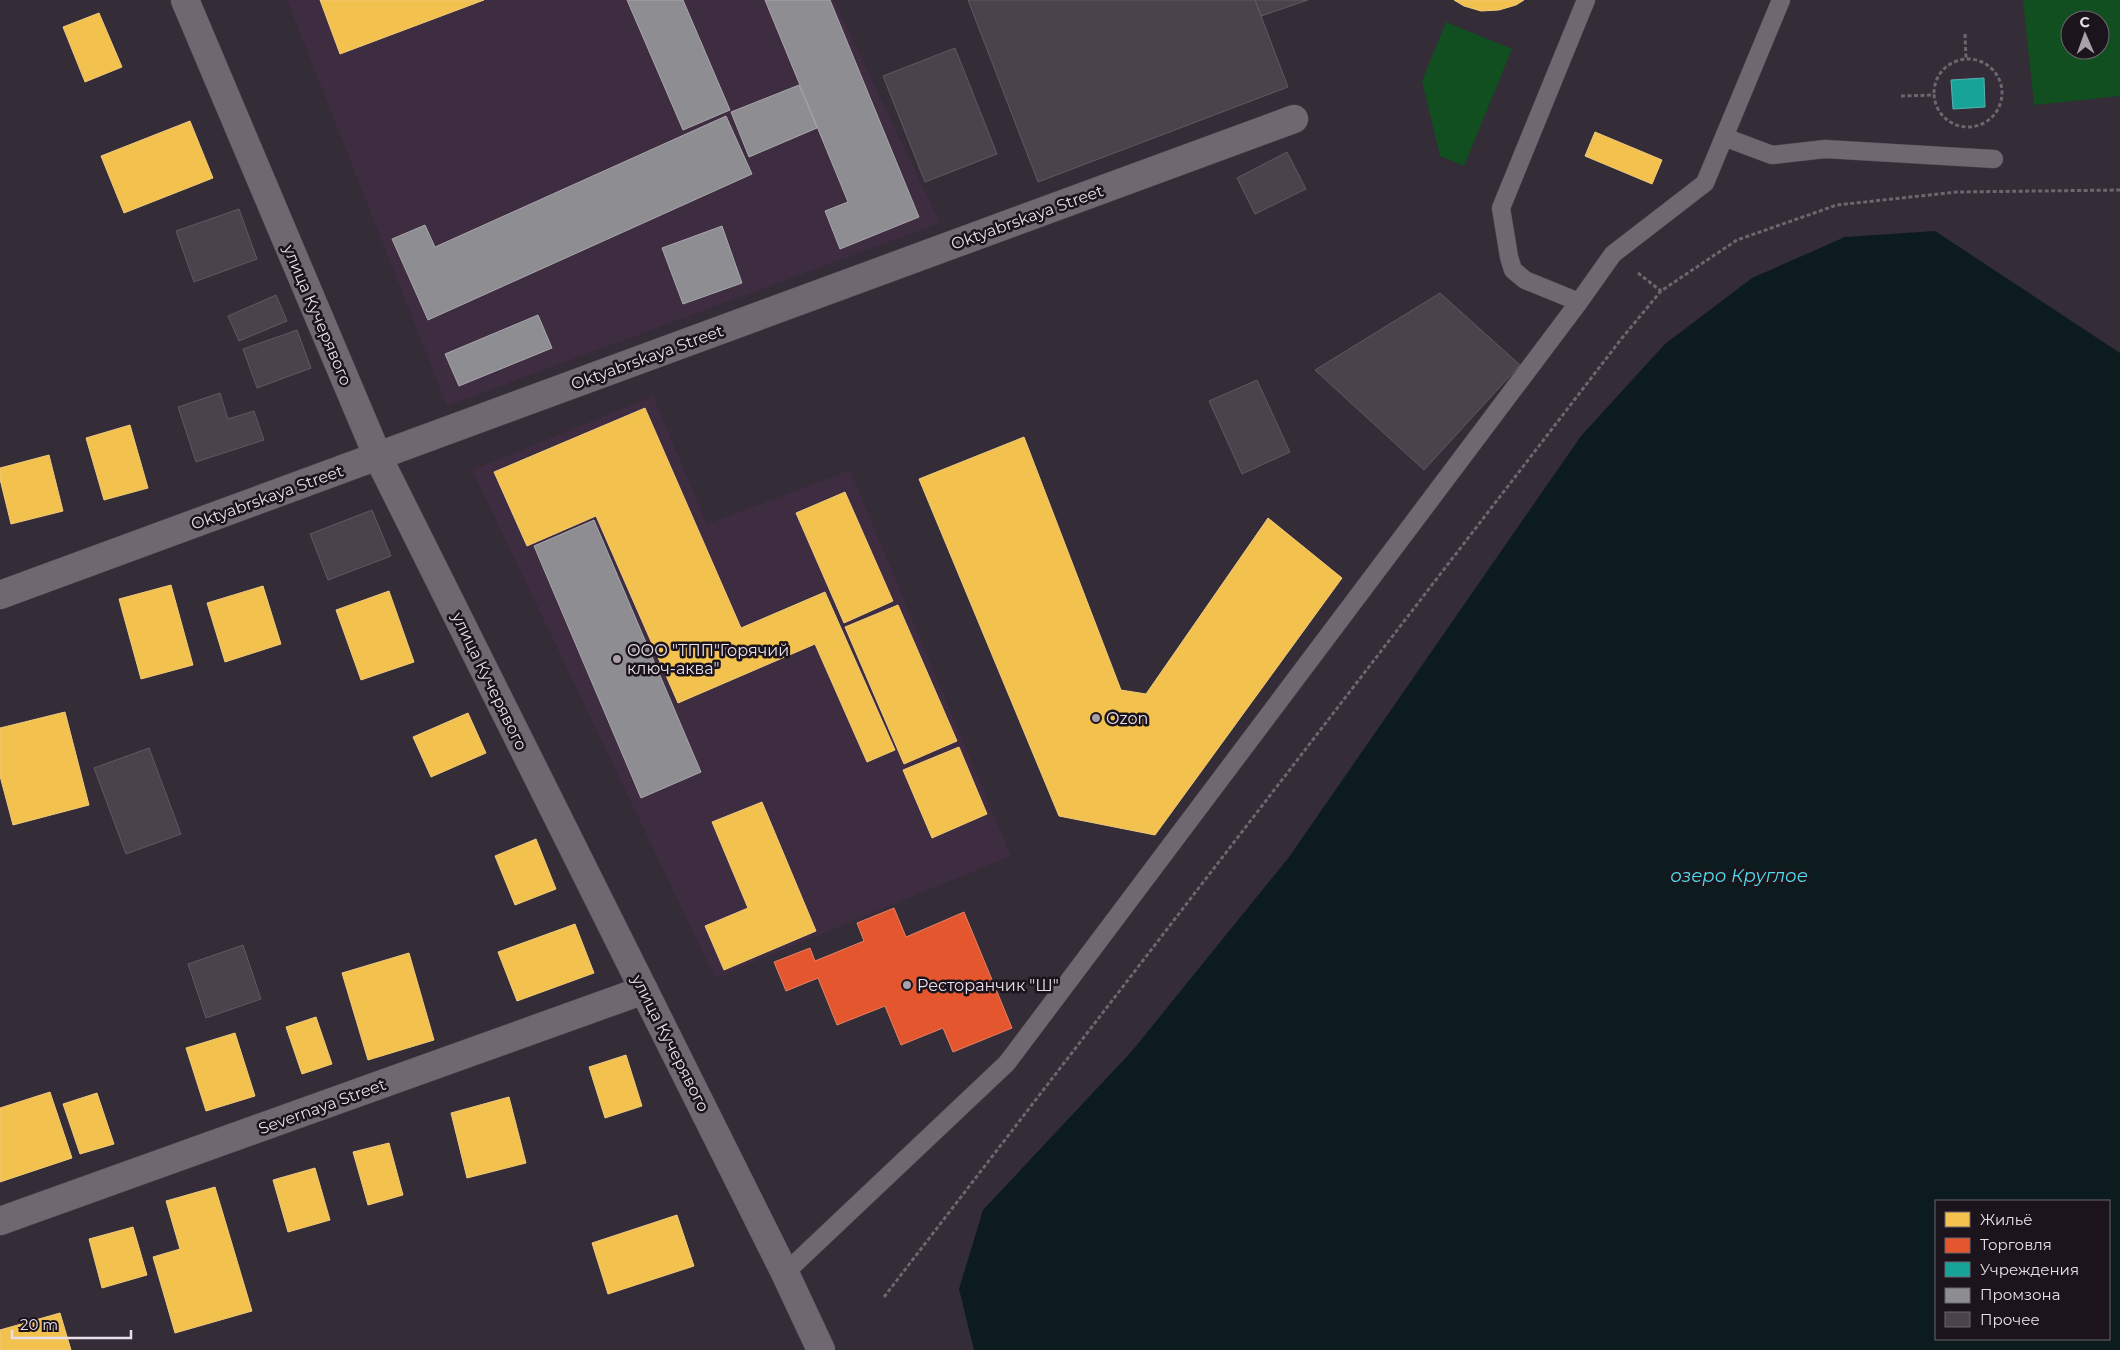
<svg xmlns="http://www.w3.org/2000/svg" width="2120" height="1350" viewBox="0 0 2120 1350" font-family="Montserrat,sans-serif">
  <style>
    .built { fill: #3e2c40 }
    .green { fill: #114e20; fill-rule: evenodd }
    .water { fill: #0c1c1e; fill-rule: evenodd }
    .homes { fill: #f2c14e; stroke: #efca7d }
    .shops { fill: #e4572e; stroke: #e68066 }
    .public { fill: #17a398; stroke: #56b5b1 }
    .industry { fill: #8d8d92; stroke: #a9a6ac }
    .building { fill: #4a434b; stroke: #605961 }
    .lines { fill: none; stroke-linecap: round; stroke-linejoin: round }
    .lane-casing { stroke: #514a52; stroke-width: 19 }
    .street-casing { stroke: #514a52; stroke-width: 29 }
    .secondary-casing { stroke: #514a52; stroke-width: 29 }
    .path { stroke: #6c676d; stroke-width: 3; stroke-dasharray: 4 2.5; stroke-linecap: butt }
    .lane { stroke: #6f6870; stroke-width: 18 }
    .street { stroke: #6f6870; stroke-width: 28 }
    .secondary { stroke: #6f6870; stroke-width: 28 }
    .poi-dot { fill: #aaa0ab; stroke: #1b141c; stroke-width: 2 }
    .labels { text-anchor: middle; stroke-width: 5; stroke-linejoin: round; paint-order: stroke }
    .street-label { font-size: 16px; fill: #e9dfea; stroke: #1b141c }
    .poi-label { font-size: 16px; fill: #e9dfea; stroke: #1b141c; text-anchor: start }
    .water-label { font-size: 18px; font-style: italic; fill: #4fdfee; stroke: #1b141c }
  </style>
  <rect width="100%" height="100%" fill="#342c36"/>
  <!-- built -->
  <path class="built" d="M287,0H834L940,223L447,406Z
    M653,396L707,524L850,470L1011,856L715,978L472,470Z"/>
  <!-- green -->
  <path class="green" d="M2023,0H2120V96L2034,105ZM2070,20H2100V50H2070Z
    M1446,22L1512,49L1464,166L1440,156L1422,81Z"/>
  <!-- water -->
  <path class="water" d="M1935,231L2120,353V1350H974L959,1289L983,1210L1132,1051L1289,857L1581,436L1665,344L1752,278L1845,237ZM1936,1201H2109V1339H1936Z"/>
  <!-- homes -->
  <path class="homes" d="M320,0H484L340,54Z
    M1454,0H1524L1516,5L1499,10L1481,11L1464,6Z
    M99,13L122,67L85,82L63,27Z
    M190,121L213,178L124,213L101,156Z
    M1595,132L1662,160L1652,184L1585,156Z
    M645,408L741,628L825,592L895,750L867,762L815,644L678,703L596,516L527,546L494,472Z
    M130,425L148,488L104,500L86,438Z
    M1024,437L1121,690L1146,694L1268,518L1342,578L1155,835L1059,816L919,479Z
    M49,455L63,511L11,524L0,479V468Z
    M845,492L893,601L844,623L796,513Z
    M171,585L193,665L141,679L119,599Z
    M263,586L281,644L225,662L207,603Z
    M389,591L414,662L361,680L336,610Z
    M898,605L957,741L904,764L845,627Z
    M65,712L89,805L13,825L0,776V728Z
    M468,713L486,753L431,777L413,737Z
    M959,747L987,814L932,838L903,770Z
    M762,802L816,931L724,970L705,926L748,908L712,822Z
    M536,839L556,889L515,905L495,856Z
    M575,924L594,973L517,1001L498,952Z
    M409,953L434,1040L368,1060L342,973Z
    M316,1017L332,1064L302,1074L286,1027Z
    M235,1033L255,1096L206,1111L186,1048Z
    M626,1055L642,1106L605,1118L589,1067Z
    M50,1092L72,1158L0,1182V1108Z
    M97,1093L114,1144L80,1154L63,1104Z
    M509,1097L526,1163L467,1178L451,1113Z
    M389,1143L403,1195L368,1205L353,1152Z
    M315,1168L330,1220L288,1232L273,1180Z
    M215,1187L252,1311L175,1333L153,1257L180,1249L166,1201Z
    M677,1215L694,1266L608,1294L592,1243Z
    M133,1227L147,1275L102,1288L89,1239Z
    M60,1313L71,1350H0V1330Z"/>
  <!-- shops -->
  <path class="shops" d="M894,908L906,937L964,912L1012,1028L953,1052L943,1028L901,1045L885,1006L837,1025L818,978L786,991L774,962L810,948L815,961L864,941L857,923Z"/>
  <!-- public -->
  <path class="public" d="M1984,78L1985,107L1953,109L1951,80Z"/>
  <!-- industry -->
  <path class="industry" d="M627,0H683L730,110L683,130Z
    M765,0H830L919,217L840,249L825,211L848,202Z
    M799,85L817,128L749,157L731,112Z
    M726,116L752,174L428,320L392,239L425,225L435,247Z
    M722,226L742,283L683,304L662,248Z
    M538,315L552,348L459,386L445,354Z
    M594,520L701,772L641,798L534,546Z"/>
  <!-- building -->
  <path class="building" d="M968,0H1255L1288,87L1038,182Z
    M1255,0H1308L1261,16Z
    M955,48L997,154L925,182L883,76Z
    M1287,152L1306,189L1255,214L1237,178Z
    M239,209L257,259L194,282L176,231Z
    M1440,293L1520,365L1424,470L1315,370Z
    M276,295L287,321L239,341L228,316Z
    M297,330L311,368L257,388L243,349Z
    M1257,380L1290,452L1242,474L1209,401Z
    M220,393L228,419L254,411L264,440L196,462L178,407Z
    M372,510L391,556L328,580L310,534Z
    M149,748L181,834L126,854L94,768Z
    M243,945L261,999L206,1018L188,964Z"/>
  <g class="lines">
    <!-- lane casing -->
    <g class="lane-casing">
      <path id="lane" d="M1586,0L1501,208L1509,257L1513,270L1525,280L1579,302L1613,254L1705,183L1781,0
        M1724,137L1772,155L1825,149L1994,159
        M785,1273L1007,1063L1579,302"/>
    </g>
    <!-- street casing -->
    <g class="street-casing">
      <path id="street" d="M0,595L1294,119
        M0,1221L644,990"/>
    </g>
    <!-- secondary casing -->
    <g class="secondary-casing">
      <path id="secondary" d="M185,0L378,457L785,1273L821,1350"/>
    </g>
    <!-- path -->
    <path class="path" d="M1965,34L1966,58
      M1934 93a34 34 0 1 1 68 0a34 34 0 1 1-68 0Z
      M1901,96L1933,95
      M1638,273L1661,291
      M884,1297L1622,338L1661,291L1737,240L1837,205L1957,192L2120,190"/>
    <!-- lane -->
    <use href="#lane" class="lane"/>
    <!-- street -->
    <use href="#street" class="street"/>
    <!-- secondary -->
    <use href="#secondary" class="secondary"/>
  </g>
  <!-- markers -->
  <g class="poi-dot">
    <circle cx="617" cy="659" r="5"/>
    <circle cx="1096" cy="718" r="5"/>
    <circle cx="907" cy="985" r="5"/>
  </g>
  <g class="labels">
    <!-- street labels -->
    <g class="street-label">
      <text transform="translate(1027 217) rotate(-20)" y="6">Oktyabrskaya Street</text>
      <text transform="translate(318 315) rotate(67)" y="6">улица Кучерявого</text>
      <text transform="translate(647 357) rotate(-20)" y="6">Oktyabrskaya Street</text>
      <text transform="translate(267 497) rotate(-20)" y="6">Oktyabrskaya Street</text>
      <text transform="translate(490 681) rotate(64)" y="6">улица Кучерявого</text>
      <text transform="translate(671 1043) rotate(63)" y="6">улица Кучерявого</text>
      <text transform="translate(322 1106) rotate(-20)" y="6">Severnaya Street</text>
    </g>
    <!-- poi labels -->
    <g class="poi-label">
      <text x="627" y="656">ООО "ТПП"Горячий<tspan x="627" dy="18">ключ-аква"</tspan></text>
      <text x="1106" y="724">Ozon</text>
      <text x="917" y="991">Ресторанчик "Ш"</text>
    </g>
    <!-- water labels -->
    <g class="water-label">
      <text x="1739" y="882">озеро Круглое</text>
    </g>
  </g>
  <!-- legend -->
  <rect x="1935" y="1200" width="175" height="140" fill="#1b141c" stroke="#6d656e"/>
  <rect x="1945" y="1212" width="25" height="15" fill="#f2c14e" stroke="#6d656e"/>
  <text x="1980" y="1225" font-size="15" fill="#e9dfea">Жильё</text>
  <rect x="1945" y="1238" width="25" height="15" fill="#e4572e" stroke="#6d656e"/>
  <text x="1980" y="1250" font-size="15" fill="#e9dfea">Торговля</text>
  <rect x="1945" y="1262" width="25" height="15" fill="#17a398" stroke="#6d656e"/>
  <text x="1980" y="1275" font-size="15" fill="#e9dfea">Учреждения</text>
  <rect x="1945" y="1288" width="25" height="15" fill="#8d8d92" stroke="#6d656e"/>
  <text x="1980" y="1300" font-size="15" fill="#e9dfea">Промзона</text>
  <rect x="1945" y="1312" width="25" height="15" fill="#4a434b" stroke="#6d656e"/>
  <text x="1980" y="1325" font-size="15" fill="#e9dfea">Прочее</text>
  <!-- north arrow -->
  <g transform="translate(2085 35) rotate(358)"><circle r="24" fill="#1b141c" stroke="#6d656e"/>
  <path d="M0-4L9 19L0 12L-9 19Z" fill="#aaa0ab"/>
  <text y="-8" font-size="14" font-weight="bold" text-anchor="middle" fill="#e9dfea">С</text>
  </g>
  <!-- scale -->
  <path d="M12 1330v8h119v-8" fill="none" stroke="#e9dfea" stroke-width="2.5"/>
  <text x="20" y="1330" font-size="15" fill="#e9dfea" stroke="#1b141c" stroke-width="4" paint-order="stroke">20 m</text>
</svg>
